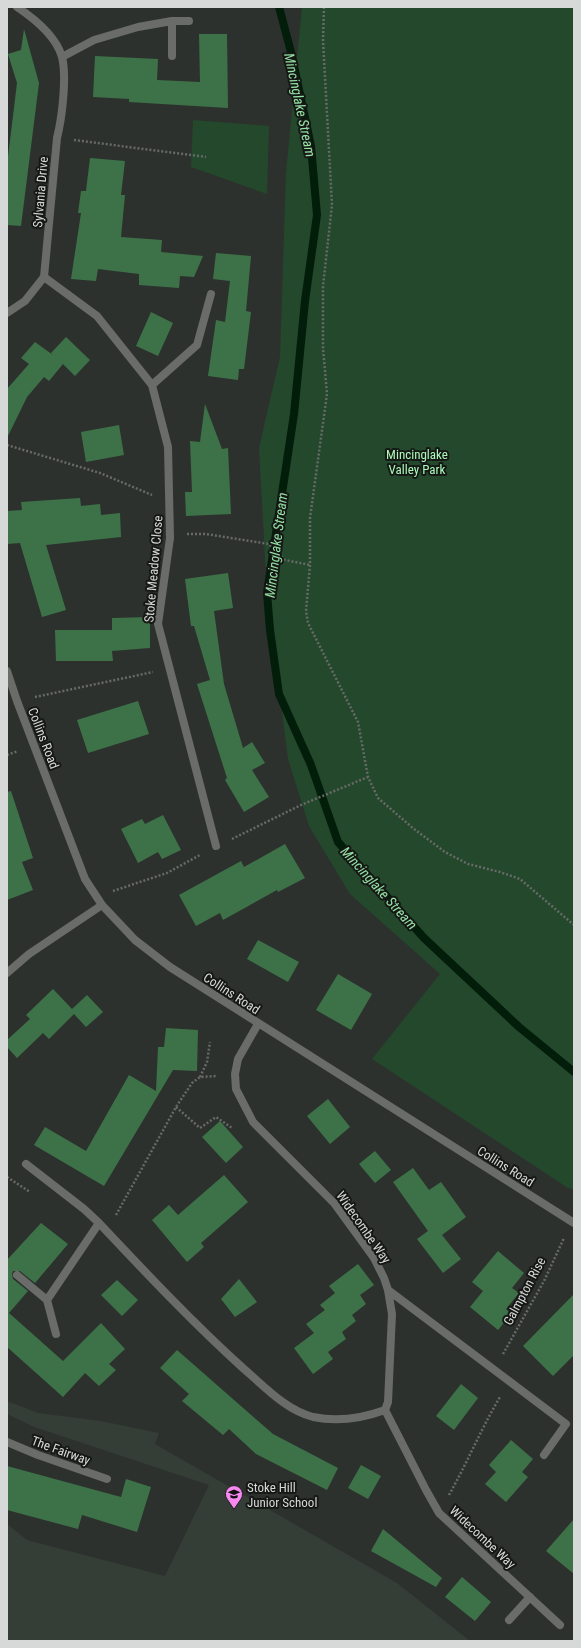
<svg xmlns="http://www.w3.org/2000/svg" width="581" height="1648" viewBox="0 0 581 1648" font-family="'Roboto Condensed',sans-serif">
  <style>
    .built { fill: #353d37 }
    .green { fill: #24482c }
    .lines { fill: none; stroke-linecap: round; stroke-linejoin: round }
    .stream { stroke: #021d09; stroke-width: 8 }
    .building { fill: #3d7249 }
    .path { stroke: #676a67; stroke-width: 2.5; stroke-dasharray: 2 2; stroke-linecap: butt }
    .service { stroke: #6a6c6a; stroke-width: 8 }
    .minor { stroke: #6a6c6a; stroke-width: 8 }
    .labels { text-anchor: middle; stroke-width: 4; stroke-linejoin: round; paint-order: stroke }
    .street-label { font-size: 13px; fill: #d6d9d7; stroke: #161816 }
    .park-label { font-size: 13px; fill: #abfaba; stroke: #161816 }
    .poi-label { font-size: 13px; fill: #d6d9d7; stroke: #161816; text-anchor: start }
    .water-label { font-size: 14px; font-style: italic; fill: #94e2a4; stroke: #161816 }
  </style>
  <rect width="100%" height="100%" fill="#2d312d"/>
  <!-- built -->
  <path class="built" d="M7,1401L38,1413L101,1421L159,1433L155,1444L397,1583L470,1641H7V1524L27,1540L165,1576L209,1485L34,1427L7,1414Z"/>
  <!-- green -->
  <path class="green" d="M302,7H574V1189L568,1188L372,1059L440,974L350,894L309,826L288,759L267,593L259,448L280,357L286,173Z
    M193,120L269,126L267,194L191,167Z"/>
  <g class="lines">
    <!-- stream -->
    <path class="stream" d="M279,7L291,52L311,146L317,215L305,301L294,414L267,593L270,630L279,694L311,765L338,842L424,938L519,1027L574,1072"/>
  </g>
  <!-- building -->
  <path class="building" d="M24,29L39,83L21,226L7,225V165L17,83L8,54L21,50Z
    M199,34H227L228,108L129,102V99L93,97L95,56L158,59L157,80L200,82Z
    M90,158L125,161L121,195H125L121,237L162,240L161,252L203,256L194,277L180,276L179,288L139,285V274L98,269L96,281L71,279L81,213H78L81,191H86Z
    M216,253L251,256L246,311L251,312L244,369H239L238,380L208,376L216,320L225,322L230,281L213,279Z
    M151,312L173,323L158,356L136,346Z
    M66,337L90,360L75,376L63,364L49,381L44,377L27,397L7,438V389L29,364L21,358L35,342L53,355L51,353Z
    M205,404L222,449L228,448L231,514L186,516L185,492H192L190,441L200,442Z
    M119,425L124,455L86,462L81,432Z
    M80,498L81,506L100,504L101,515L120,513L121,537L46,545L66,610L42,617L20,543L7,544V511L22,510L21,502Z
    M228,573L233,608L214,611L224,684L243,748L252,742L265,763L252,770L269,797L244,812L225,780L227,778L197,684L210,680L194,626H191L185,579Z
    M150,617V648L112,651L113,661H56L55,630H112V618Z
    M138,701L149,734L88,753L77,720Z
    M11,791L33,858L22,862L33,890L7,900V792Z
    M163,815L181,850L162,859L158,852L138,863L121,829L142,819L145,824Z
    M285,844L305,878L278,892L277,890L223,920L220,913L196,926L179,895L241,861L244,867Z
    M258,940L299,962L288,982L247,959Z
    M338,974L372,994L351,1030L316,1010Z
    M53,989L72,1009L87,995L103,1012L86,1027L74,1014L49,1039L43,1033L17,1058L7,1047V1040L30,1019L26,1015Z
    M166,1028L198,1030L197,1071L173,1070L104,1186L34,1145L45,1127L86,1151L129,1075L156,1091L158,1047H164Z
    M328,1099L350,1127L330,1144L307,1116Z
    M220,1121L243,1147L226,1163L202,1137Z
    M375,1151L391,1170L375,1183L359,1164Z
    M413,1168L429,1190L441,1182L466,1217L442,1235L461,1259L443,1273L417,1239L428,1231L393,1182Z
    M224,1175L248,1202L201,1243L204,1247L187,1262L152,1220L169,1205L178,1215Z
    M41,1223L68,1244L35,1283L20,1271H13L12,1274L13,1279L28,1291L9,1313L63,1361L101,1323L125,1349L109,1364L116,1370L99,1386L85,1373L63,1397L7,1347V1260Z
    M498,1251L524,1273L512,1288L519,1293L506,1309L511,1314L498,1330L470,1307L483,1291L472,1282Z
    M358,1264L374,1285L360,1295L366,1304L352,1315L356,1321L342,1332L346,1339L328,1352L333,1359L313,1374L294,1348L314,1333L306,1324L325,1310L320,1305L335,1293L329,1286Z
    M239,1279L257,1302L235,1317L221,1299Z
    M117,1280L138,1300L122,1316L101,1295Z
    M574,1294V1355L553,1376L523,1346Z
    M177,1350L273,1434L338,1468L327,1490L256,1454L229,1429L223,1435L182,1401L189,1394L160,1368Z
    M461,1384L478,1398L454,1430L436,1416Z
    M511,1440L533,1459L522,1472L528,1477L506,1502L485,1484L496,1472L489,1465Z
    M361,1465L381,1476L368,1499L348,1488Z
    M7,1466L121,1497L126,1479L151,1487L137,1532L82,1515L78,1529L7,1510Z
    M574,1519V1574L546,1551Z
    M383,1529L442,1578L436,1587L371,1551Z
    M462,1577L491,1602L475,1621L445,1597Z"/>
  <g class="lines">
    <!-- path -->
    <path class="path" d="M324,7L323,40L332,205L323,286V348L327,394L310,518V565L306,611L308,623L358,722L368,777L378,798L414,829L445,852L468,864L500,872L520,879L574,925
      M74,140L206,157
      M7,445L100,473L152,495
      M187,534H206L269,544L285,560L310,565
      M35,697L153,672
      M7,755L18,751
      M232,839L301,805L368,777
      M113,891L167,873L200,855
      M200,1077L207,1062L210,1042
      M176,1107L200,1128L216,1117L232,1128
      M7,1177L30,1192
      M116,1215L176,1107L192,1083L200,1077L217,1076
      M503,1354L544,1281L564,1238
      M449,1495C467,1463 481,1429 500,1397"/>
    <!-- service -->
    <path class="service" d="M509,1620L530,1597"/>
    <!-- minor -->
    <path class="minor" d="M172,21V56
      M62,57L94,40L138,27L172,21H189
      M44,277L97,316L152,385L168,447L170,538L158,624L216,846
      M7,313L25,301L44,277L57,138C62,118 67,77 62,57C56,36 35,19 17,7
      M152,385L197,345L211,294
      M7,671L17,701L85,879L102,905L135,940L170,967L574,1223
      M7,973L29,954L102,905
      M258,1024L238,1059L235,1074L236,1089L253,1122L334,1203L374,1258L384,1278L388,1290L392,1314L388,1402L385,1410L426,1490L439,1513L560,1625
      M26,1164L84,1209L99,1223
      M17,1275L47,1300
      M388,1290L566,1424L544,1455
      M56,1334L47,1300L99,1223C146,1273 193,1323 244,1369C265,1387 286,1410 313,1417C337,1422 363,1418 385,1410
      M7,1442L38,1455L107,1479"/>
  </g>
  <!-- icons -->
  <defs>
    <g id="school-pin" transform="scale(0.9)"><path d="M0 17L-7.5 6A9.5 9.5 0 1 1 7.5 6Z" fill="#f589ee" stroke="#161816"/><path d="M0-5L7-2L0 1L-7-2ZM-4 1L0 2.5L4 1V4Q0 6-4 4Z" fill="#111"/></g>
  </defs>
  <g fill-rule="evenodd">
    <use href="#school-pin" x="234" y="1494"/>
  </g>
  <g class="labels">
    <!-- street labels -->
    <g class="street-label">
      <text transform="translate(40 192) rotate(-85)" y="5">Sylvania Drive</text>
      <text transform="translate(153 569) rotate(-85)" y="5">Stoke Meadow Close</text>
      <text transform="translate(44 738) rotate(69)" y="5">Collins Road</text>
      <text transform="translate(232 993) rotate(33)" y="5">Collins Road</text>
      <text transform="translate(506 1166) rotate(32)" y="5">Collins Road</text>
      <text transform="translate(364 1227) rotate(55)" y="5">Widecombe Way</text>
      <text transform="translate(524 1291) rotate(-62)" y="5">Galmpton Rise</text>
      <text transform="translate(61 1450) rotate(20)" y="5">The Fairway</text>
      <text transform="translate(483 1537) rotate(43)" y="5">Widecombe Way</text>
    </g>
    <!-- park labels -->
    <g class="park-label">
      <text x="417" y="459">Mincinglake<tspan x="417" dy="15">Valley Park</tspan></text>
    </g>
    <!-- poi labels -->
    <g class="poi-label">
      <text x="247" y="1492">Stoke Hill<tspan x="247" dy="15">Junior School</tspan></text>
    </g>
    <!-- water labels -->
    <g class="water-label">
      <text transform="translate(300 105) rotate(78)" y="5">Mincinglake Stream</text>
      <text transform="translate(276 545) rotate(-83)" y="5">Mincinglake Stream</text>
      <text transform="translate(379 888) rotate(48)" y="5">Mincinglake Stream</text>
    </g>
  </g>
  <!-- border -->
  <rect width="581" height="1648" fill="none" stroke="#d6d9d7" stroke-width="16"/>
</svg>
